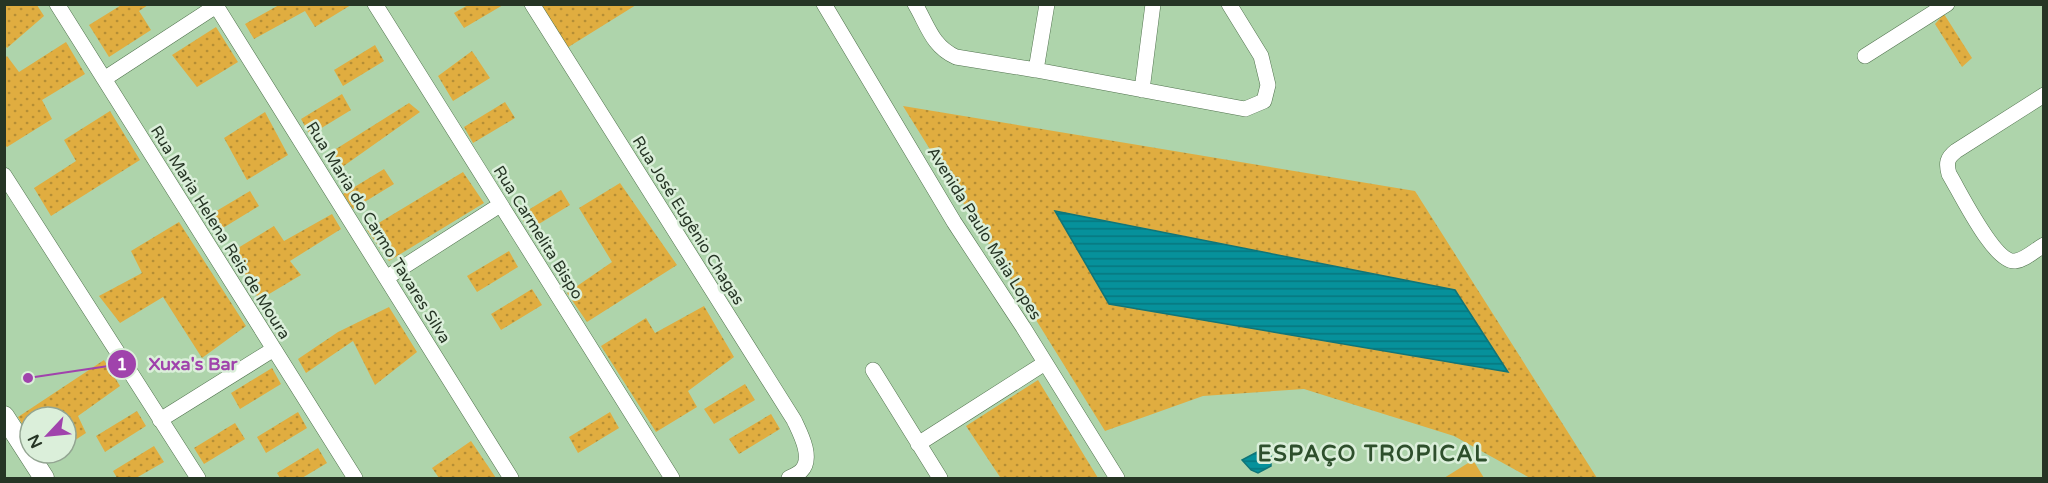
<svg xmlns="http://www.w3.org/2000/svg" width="2048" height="483" viewBox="0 0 2048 483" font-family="'Varela Round',sans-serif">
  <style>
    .grass { fill: url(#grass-dots) }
    .garden { fill: #e0ad40 }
    .water { fill: url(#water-rules); stroke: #107578; stroke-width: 1.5 }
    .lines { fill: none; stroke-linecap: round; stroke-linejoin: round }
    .minor-casing { stroke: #51734e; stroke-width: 16 }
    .tertiary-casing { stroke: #51734e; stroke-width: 21 }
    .minor { stroke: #fff; stroke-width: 15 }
    .tertiary { stroke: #fff; stroke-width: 20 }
    .labels { text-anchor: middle; stroke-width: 5; stroke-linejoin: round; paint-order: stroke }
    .street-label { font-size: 16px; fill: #263525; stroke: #dbefda }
    .district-label { font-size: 22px; font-weight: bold; letter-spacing: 1.5px; fill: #2e4f2c; stroke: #dbefda }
    .leader { fill: none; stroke: #a043ac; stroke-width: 2 }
    .callout-dot { fill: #a043ac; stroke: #dbefda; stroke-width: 2 }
    .mark-label { font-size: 18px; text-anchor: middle; font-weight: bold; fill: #fff }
    .callout-label { font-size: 18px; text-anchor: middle; font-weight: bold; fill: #a043ac; stroke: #dbefda; stroke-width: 5; stroke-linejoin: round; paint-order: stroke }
  </style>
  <defs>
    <pattern id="grass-dots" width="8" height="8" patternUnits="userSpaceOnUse" patternTransform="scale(1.5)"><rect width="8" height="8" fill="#e0ad40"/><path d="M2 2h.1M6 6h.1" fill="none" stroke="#b58e35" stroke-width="1.8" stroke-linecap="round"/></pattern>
    <pattern id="water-rules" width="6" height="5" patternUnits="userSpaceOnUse" patternTransform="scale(1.5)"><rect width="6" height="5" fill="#06919b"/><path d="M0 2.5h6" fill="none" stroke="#07777e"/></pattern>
  </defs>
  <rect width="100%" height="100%" fill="#aed4ab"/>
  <!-- grass -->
  <path class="grass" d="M123,4L148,5L139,11L151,30L109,57L89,25Z
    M4,5H37L44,16L7,48L4,44Z
    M279,5V4L351,5L315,27L305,11L254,39L245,24Z
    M468,5V4L503,5L464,28L454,13Z
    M532,5H636L562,51Z
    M1944,14L1972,58L1962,67L1935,24Z
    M216,27L238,62L197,87L172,55Z
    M66,42L85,74L42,100L52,119L7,147L4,144L5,58L7,56L19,72Z
    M375,45L384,61L343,86L334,70Z
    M472,51L490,78L453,101L438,76Z
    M342,94L351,110L310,135L301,119Z
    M505,102L515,118L473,143L464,127Z
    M409,103L420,112L338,170L328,154Z
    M903,106L1415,191L1597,478H1530L1454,436L1304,389L1203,396L1105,431Z
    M110,111L140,160L51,216L34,188L76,161L64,140Z
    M265,112L288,155L247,180L224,138Z
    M384,169L394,184L353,209L343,194Z
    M463,172L484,203L389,261L367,230Z
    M620,183L677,265L587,322L567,293L612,262L579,208Z
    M561,190L570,205L529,230L520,215Z
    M250,191L259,206L218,231L208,216Z
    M332,214L341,229L290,261L301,275L259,300L233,251L274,226L284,241Z
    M179,222L246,326L202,358L163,297L120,323L99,296L142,273L131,251Z
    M509,251L518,267L477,292L467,276Z
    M532,289L542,305L501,330L491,314Z
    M704,306L734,357L688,391L697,407L656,432L601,346L646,318L655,333Z
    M389,307L417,352L375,385L353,341L306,373L298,359L338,332Z
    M104,360L120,386L78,416L86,433L66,446V417H30V437L18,417Z
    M272,368L281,384L240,409L231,393Z
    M1038,380L1098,478H999L1000,477L966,426Z
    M745,384L755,400L714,424L704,409Z
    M137,411L146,426L105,452L96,436Z
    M298,412L307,428L266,453L257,437Z
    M610,412L619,428L578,453L569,437Z
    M771,414L780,429L739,454L729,439Z
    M235,423L245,439L204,464L194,448Z
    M471,441L496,478H439L432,468Z
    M154,446L164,462L136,478H117L113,471Z
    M318,448L327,463L302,478H280L277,473Z"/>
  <!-- garden -->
  <path class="garden" d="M1473,460L1484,478H1444Z"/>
  <!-- water -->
  <path class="water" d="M1055,211L1455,290L1508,372L1109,304Z
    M1257,452L1271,453V466L1258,473L1251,470L1242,460Z"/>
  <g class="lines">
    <!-- minor casing -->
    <g class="minor-casing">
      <path id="minor" d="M57,4L355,478
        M215,4L511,478
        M375,4L672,478
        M532,4L794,420C800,433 814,458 801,471C798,474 793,476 789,478
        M824,4L954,222L1023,327L1117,478
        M915,4C928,26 932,46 956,57L1036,70L1245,109L1264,101L1268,85L1261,56L1229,4
        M1865,56L1947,4
        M1036,70L1047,4
        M104,79L216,6
        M1142,90L1153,4
        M2044,95L1956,151C1947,158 1946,163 1949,174C1960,192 1994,263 2015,261C2025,260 2035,250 2044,245
        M4,175L198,478
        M386,278L500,205
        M873,370L940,478
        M160,420L274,349
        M918,444L1045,363"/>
    </g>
    <!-- tertiary casing -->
    <g class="tertiary-casing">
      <path id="tertiary" d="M4,416L44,478"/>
    </g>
    <!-- minor -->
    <use href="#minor" class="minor"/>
    <!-- tertiary -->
    <use href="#tertiary" class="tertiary"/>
  </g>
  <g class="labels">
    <!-- street labels -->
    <g class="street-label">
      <text transform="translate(689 220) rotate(58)" y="6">Rua José Eugênio Chagas</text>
      <text transform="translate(221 232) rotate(58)" y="6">Rua Maria Helena Reis de Moura</text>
      <text transform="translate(379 232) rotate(58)" y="6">Rua Maria do Carmo Tavares Silva</text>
      <text transform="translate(539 232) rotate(58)" y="6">Rua Carmelita Bispo</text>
      <text transform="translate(985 233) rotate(58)" y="6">Avenida Paulo Maia Lopes</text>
    </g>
    <!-- district labels -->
    <g class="district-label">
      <text x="1373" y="461">ESPAÇO TROPICAL</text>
    </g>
  </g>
  <!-- callouts -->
  <path class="leader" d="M28 378L122 364"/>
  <g class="callout-dot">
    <circle cx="28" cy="378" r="6"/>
    <circle cx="122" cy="364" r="15"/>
  </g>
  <g class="mark-label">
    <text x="122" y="370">1</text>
  </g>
  <g class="callout-label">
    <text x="193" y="370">Xuxa's Bar</text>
  </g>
  <!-- border -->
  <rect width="2048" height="483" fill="none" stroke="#263525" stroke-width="12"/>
  <!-- north arrow -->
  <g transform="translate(48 435) rotate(244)"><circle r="28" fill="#dbefda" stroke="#93a592" stroke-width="1.5"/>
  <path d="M0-4.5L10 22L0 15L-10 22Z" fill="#a043ac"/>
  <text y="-9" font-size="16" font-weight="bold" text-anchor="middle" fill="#263525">N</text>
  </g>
</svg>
